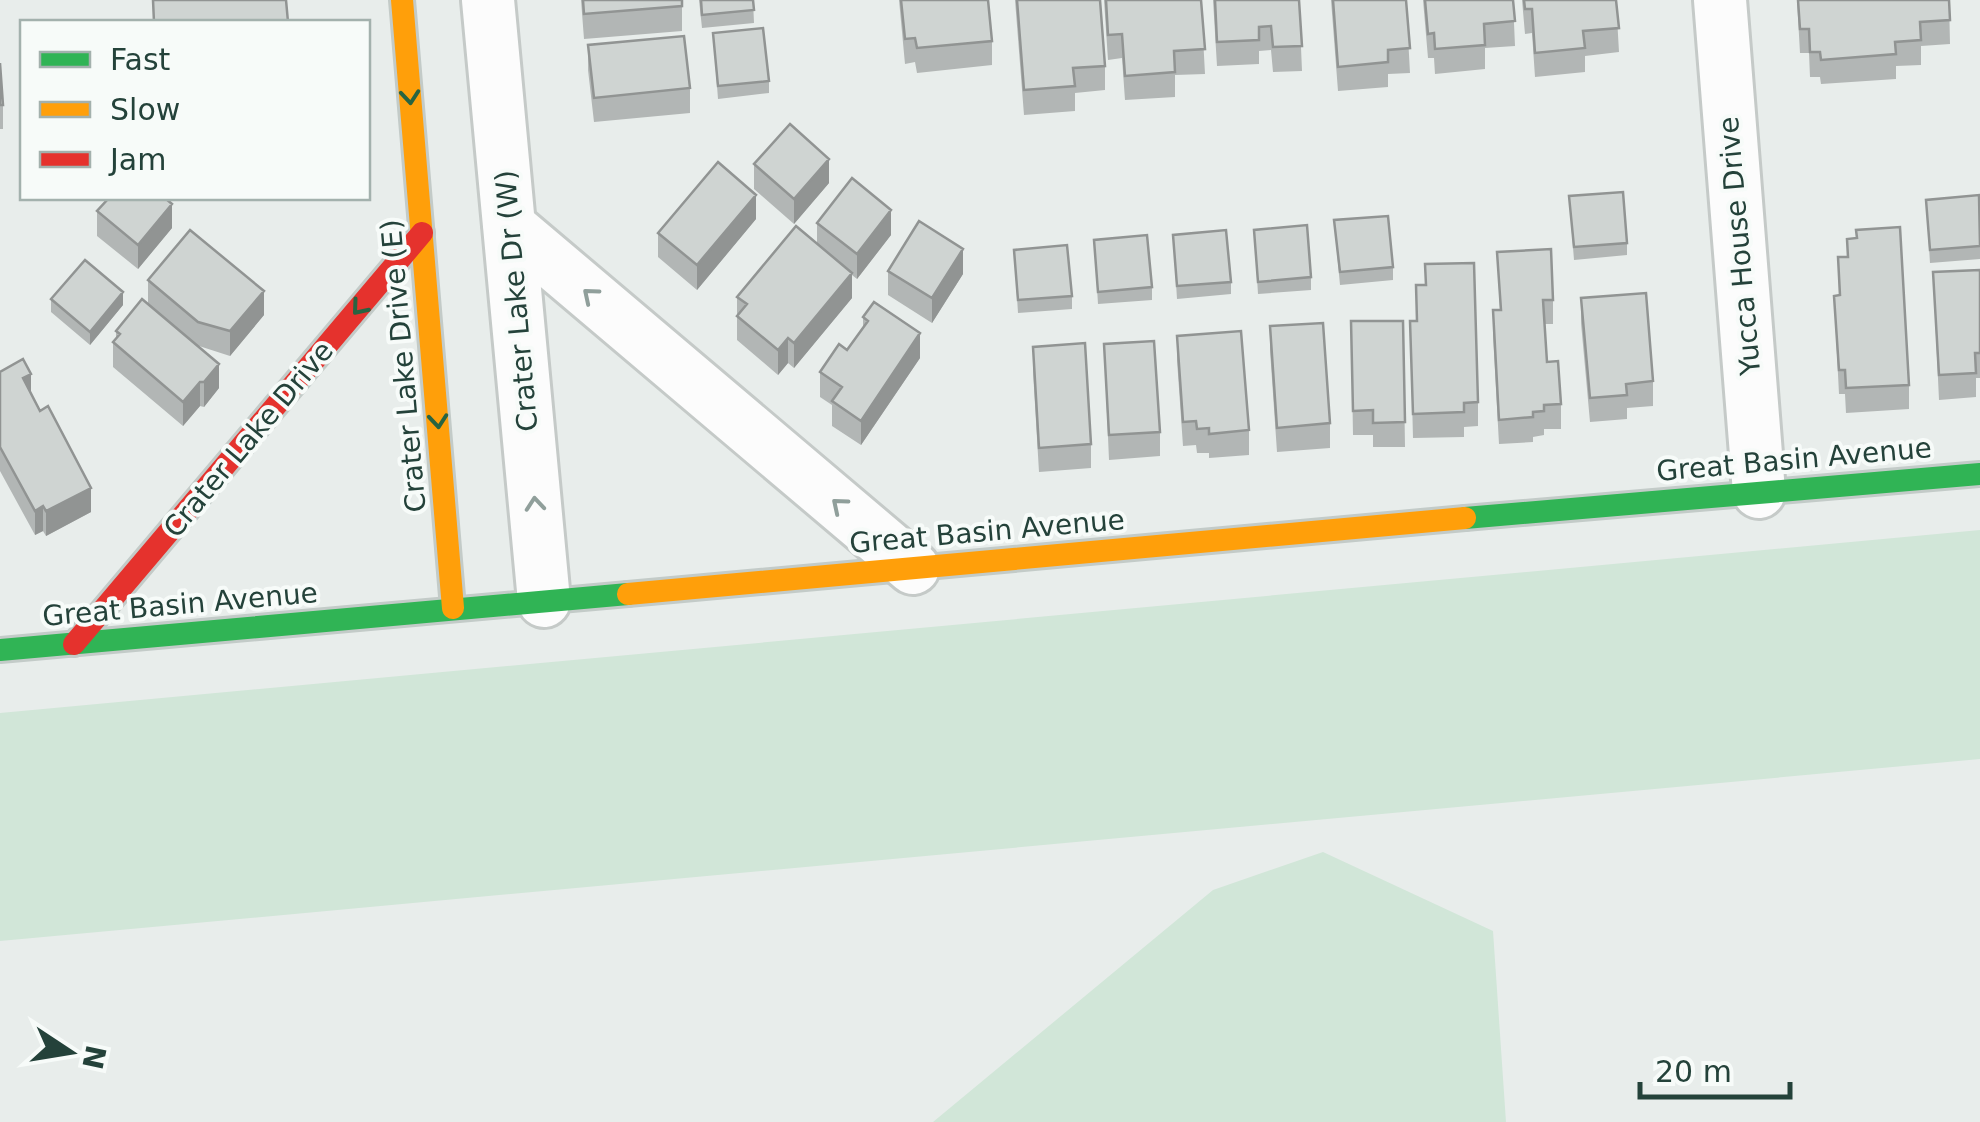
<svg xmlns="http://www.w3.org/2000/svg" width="1980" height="1122" viewBox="0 0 1980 1122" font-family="'DejaVu Sans',sans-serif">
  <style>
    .green { fill: #d1e6d8 }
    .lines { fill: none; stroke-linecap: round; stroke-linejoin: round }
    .street-casing { stroke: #c5cac8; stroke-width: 58 }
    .fast-casing { stroke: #c3cbc8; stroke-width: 28 }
    .slow-casing { stroke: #c3cbc8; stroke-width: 28 }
    .jam-casing { stroke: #c3cbc8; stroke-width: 28 }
    .street { stroke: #fcfcfc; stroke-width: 52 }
    .fast { stroke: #30b455; stroke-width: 22 }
    .slow { stroke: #ff9f0a; stroke-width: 22 }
    .jam { stroke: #e5322d; stroke-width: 22 }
    .wall { fill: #b2b6b5 }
    .shaded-wall { fill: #919493 }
    .building { fill: #cfd4d2; stroke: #919493; stroke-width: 2.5 }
    .oneway { stroke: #286442 }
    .oneway2 { stroke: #909f9b }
    .labels { text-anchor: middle; stroke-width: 8; stroke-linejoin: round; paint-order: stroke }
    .street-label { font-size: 28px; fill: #24423a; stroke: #f7fbf9 }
  </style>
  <rect width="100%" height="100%" fill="#e8edeb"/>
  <!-- green -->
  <path class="green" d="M1980,530V759L0,941V713Z
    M1323,852L1493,931L1506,1122H933L1213,890Z"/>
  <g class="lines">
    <!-- street casing -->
    <g class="street-casing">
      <path id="street" d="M488,0L544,601
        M1720,0L1759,492
        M509,226L913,568"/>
    </g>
    <!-- fast casing -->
    <g class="fast-casing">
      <path id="fast" d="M1465,518L1980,474
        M0,650L628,594"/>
    </g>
    <!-- slow casing -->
    <g class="slow-casing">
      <path id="slow" d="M402,0L453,608
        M628,594L1465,518"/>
    </g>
    <!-- jam casing -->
    <g class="jam-casing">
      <path id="jam" d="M74,644L422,233"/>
    </g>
    <!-- street -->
    <use href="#street" class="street"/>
    <!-- fast -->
    <use href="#fast" class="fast"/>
    <!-- slow -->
    <use href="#slow" class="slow"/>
    <!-- jam -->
    <use href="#jam" class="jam"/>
  </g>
  <!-- wall -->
  <path class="wall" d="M581,0H682V31L584,39Z
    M699,0H753L754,23L702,28Z
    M899,0H988L992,41V65L917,73L915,62L905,64Z
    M1015,0H1100L1105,66V90L1075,93V111L1024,115Z
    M1104,0H1201L1205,74L1175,75V97L1125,100L1122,58L1108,60Z
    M1213,0H1299L1302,71L1273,72L1271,50L1259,51V64L1217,66Z
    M1331,0H1406L1410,73L1388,74V87L1338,91Z
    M1423,0H1513L1515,46L1485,48V69L1435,74L1434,58H1428Z
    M1522,0H1616L1619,52L1585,56V72L1535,77L1532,33L1525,34Z
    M1797,0H1949L1950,44L1921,46V65L1896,66V79L1821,84L1820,77H1810L1809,53H1800Z
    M713,33L769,81V93L718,99Z
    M588,45L690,88V113L594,122L588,70Z
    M0,63L3,105V129H0Z
    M754,164L829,183L794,224L754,189Z
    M1569,196L1627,243V255L1574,260Z
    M1926,200L1980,203V259L1930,263Z
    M97,211L172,228L138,269L97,236Z
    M756,219L697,290L658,257V233Z
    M1334,220L1393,267V280L1340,285Z
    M817,223L891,235L857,279L852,275V298L794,368L788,363L778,375L737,340V297L817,244Z
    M1254,230L1311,277V290L1258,294Z
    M1173,235L1231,282V294L1177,299Z
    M1847,239L1909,385V409L1846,413L1845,394H1839L1834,296L1839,295L1838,257H1847Z
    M1094,240L1152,287V300L1098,304Z
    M1014,250L1072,296V309L1018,313Z
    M1497,252L1553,300V324H1545L1547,362L1561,404V429H1544V435L1533,437V442L1499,444L1493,335V310H1500Z
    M1980,270V378H1976V397L1939,400L1933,272Z
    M888,271L963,274L932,323L888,295Z
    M148,280L264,315L230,356L199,346L219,388L204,407L200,406L183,426L113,367V342L116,338V331L148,304Z
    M1581,298L1653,381V406L1627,408V419L1590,422L1581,323Z
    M51,299L123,305L90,345L51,312Z
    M863,317L920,358L861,445L832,426V405L820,397V372L847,350L863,328Z
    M1351,321H1403L1405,447H1373V435H1353Z
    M1410,321L1478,402V426L1464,427V437L1413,438Z
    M1270,326L1330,423V448L1277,452L1270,350Z
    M1177,336L1249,430V455L1209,458V453H1197L1196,445L1183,446L1177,360Z
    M1104,344L1160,432V456L1109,460Z
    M1033,347L1091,444V468L1039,472L1033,371Z
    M0,372L31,393L91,512L46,536L43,531L35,535L0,471Z"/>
  <!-- shaded-wall -->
  <path class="shaded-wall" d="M829,159V183L794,224V199Z
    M756,195V219L697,290V265Z
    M172,204V228L138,269V245Z
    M891,210V235L857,279V254Z
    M963,249V274L932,323V298Z
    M852,273V298L794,368V343Z
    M264,291V315L230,356V331Z
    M123,292V305L90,345V332Z
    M920,333V358L861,445V421Z
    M788,338V363L778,375V350Z
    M219,364V388L204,407V382Z
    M31,374V399L23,378Z
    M200,382V406L183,426V402Z
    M91,488V512L46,536V511Z
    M43,506V531L35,535V511Z"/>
  <!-- building -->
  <path class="building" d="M153,0H286L288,22H154Z
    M583,0H682V6L584,14Z
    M701,0H753L754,10L702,15Z
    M901,0H988L992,41L917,48L915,38L905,39Z
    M1017,0H1100L1105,66L1073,68L1075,86L1024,90Z
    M1106,0H1201L1205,49L1174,51L1175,72L1125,76L1122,34L1108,35Z
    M1215,0H1299L1302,46L1273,47L1271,26L1259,27V40L1217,42Z
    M1333,0H1406L1410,48L1388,50V62L1338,67Z
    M1425,0H1513L1515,21L1484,24L1485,45L1435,49L1434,33L1428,34Z
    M1524,0H1616L1619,28L1583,31L1585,48L1535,53L1532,9H1525Z
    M1798,0H1949L1950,20L1920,22L1921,40L1895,42L1896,54L1821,60L1820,52H1810L1809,29H1800Z
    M763,28L769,81L718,86L713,33Z
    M684,36L690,88L594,98L588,45Z
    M0,63L3,105H0Z
    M790,124L829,159L794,199L754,164Z
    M718,162L756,195L697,265L658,233Z
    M852,178L891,210L857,254L817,223Z
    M1623,192L1627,243L1574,247L1569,196Z
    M1979,195L1980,246L1930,250L1926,200Z
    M109,198H165L172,204L138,245L97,211Z
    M1388,216L1393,267L1340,272L1334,220Z
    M919,221L963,249L932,298L888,271Z
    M1307,225L1311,277L1258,282L1254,230Z
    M796,226L852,273L794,343L788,338L778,350L737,316L747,304L737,297Z
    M1900,227L1909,385L1846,388L1845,370H1839L1834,296L1840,295L1838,257H1848L1847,239L1857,238L1856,230Z
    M190,230L264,291L230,331L198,322L148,280Z
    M1226,230L1231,282L1177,286L1173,235Z
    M1147,235L1152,287L1098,292L1094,240Z
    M1067,245L1072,296L1018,300L1014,250Z
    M1551,249L1553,300H1543L1547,362L1558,361L1561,404L1544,405V411L1533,412V417L1499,420L1493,310H1501L1497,252Z
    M85,260L123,292L90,332L51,299Z
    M1474,263L1478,402L1464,403V412L1413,414L1410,321H1417L1416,285H1426L1425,264Z
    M1980,270V353H1975L1976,373L1939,375L1933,272Z
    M1646,293L1653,381L1626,384L1627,395L1590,398L1581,298Z
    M142,299L219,364L204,382H200L183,402L113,342L120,334L116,331Z
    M874,302L920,333L861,421L832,401L842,387L820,372L839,344L847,350L868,321L863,317Z
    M1351,321H1403L1405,422L1373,423V410L1353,411Z
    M1323,323L1330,423L1277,428L1270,326Z
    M1241,331L1249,430L1209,434V428L1197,429L1196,421L1183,422L1177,336Z
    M1154,341L1160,432L1109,435L1104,344Z
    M1085,343L1091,444L1039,448L1033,347Z
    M23,359L31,374L23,378L40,411L48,406L91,488L46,511L43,506L35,511L0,447V372Z"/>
  <!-- one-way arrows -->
  <defs><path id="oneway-chevron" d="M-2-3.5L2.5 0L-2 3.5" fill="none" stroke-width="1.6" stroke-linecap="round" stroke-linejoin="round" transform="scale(2.5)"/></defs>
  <g class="oneway">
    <use href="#oneway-chevron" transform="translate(410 97) rotate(85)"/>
    <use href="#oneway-chevron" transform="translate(359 308) rotate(130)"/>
    <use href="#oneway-chevron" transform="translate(438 421) rotate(85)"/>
  </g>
  <g class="oneway2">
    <use href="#oneway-chevron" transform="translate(590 295) rotate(-140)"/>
    <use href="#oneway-chevron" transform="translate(535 504) rotate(-95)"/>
    <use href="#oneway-chevron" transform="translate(839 505) rotate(-140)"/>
  </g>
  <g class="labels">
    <!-- street labels -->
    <g class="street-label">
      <text transform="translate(1739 246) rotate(-95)" y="10">Yucca House Drive</text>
      <text transform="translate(516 301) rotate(-95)" y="10">Crater Lake Dr (W)</text>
      <text transform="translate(403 366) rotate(-95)" y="10">Crater Lake Drive (E)</text>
      <text transform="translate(248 439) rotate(-50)" y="10">Crater Lake Drive</text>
      <text transform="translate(1794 459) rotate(-5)" y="10">Great Basin Avenue</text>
      <text transform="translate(987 531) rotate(-5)" y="10">Great Basin Avenue</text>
      <text transform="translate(180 604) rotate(-5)" y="10">Great Basin Avenue</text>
    </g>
  </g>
  <!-- legend -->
  <rect x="20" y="20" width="350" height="180" fill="#f7fbf9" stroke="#a3b1ad" stroke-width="2.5"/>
  <rect x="40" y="52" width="50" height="15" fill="#30b455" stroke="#a3b1ad" stroke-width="2.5"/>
  <text x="110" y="70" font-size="30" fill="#24423a">Fast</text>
  <rect x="40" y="102" width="50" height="15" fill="#ff9f0a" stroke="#a3b1ad" stroke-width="2.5"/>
  <text x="110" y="120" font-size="30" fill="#24423a">Slow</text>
  <rect x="40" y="152" width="50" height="15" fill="#e5322d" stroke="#a3b1ad" stroke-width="2.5"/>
  <text x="110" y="170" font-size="30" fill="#24423a">Jam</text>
  <!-- north arrow -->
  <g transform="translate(70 1052) rotate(102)" stroke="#f7fbf9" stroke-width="8" paint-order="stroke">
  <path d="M0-8L18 38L0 25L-18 38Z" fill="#24423a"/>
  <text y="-15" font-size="28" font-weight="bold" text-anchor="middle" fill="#24423a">N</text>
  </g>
  <!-- scale -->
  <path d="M1640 1082v15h150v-15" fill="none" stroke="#24423a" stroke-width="5"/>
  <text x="1655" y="1082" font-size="30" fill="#24423a" stroke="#f7fbf9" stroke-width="8" paint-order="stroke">20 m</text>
</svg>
